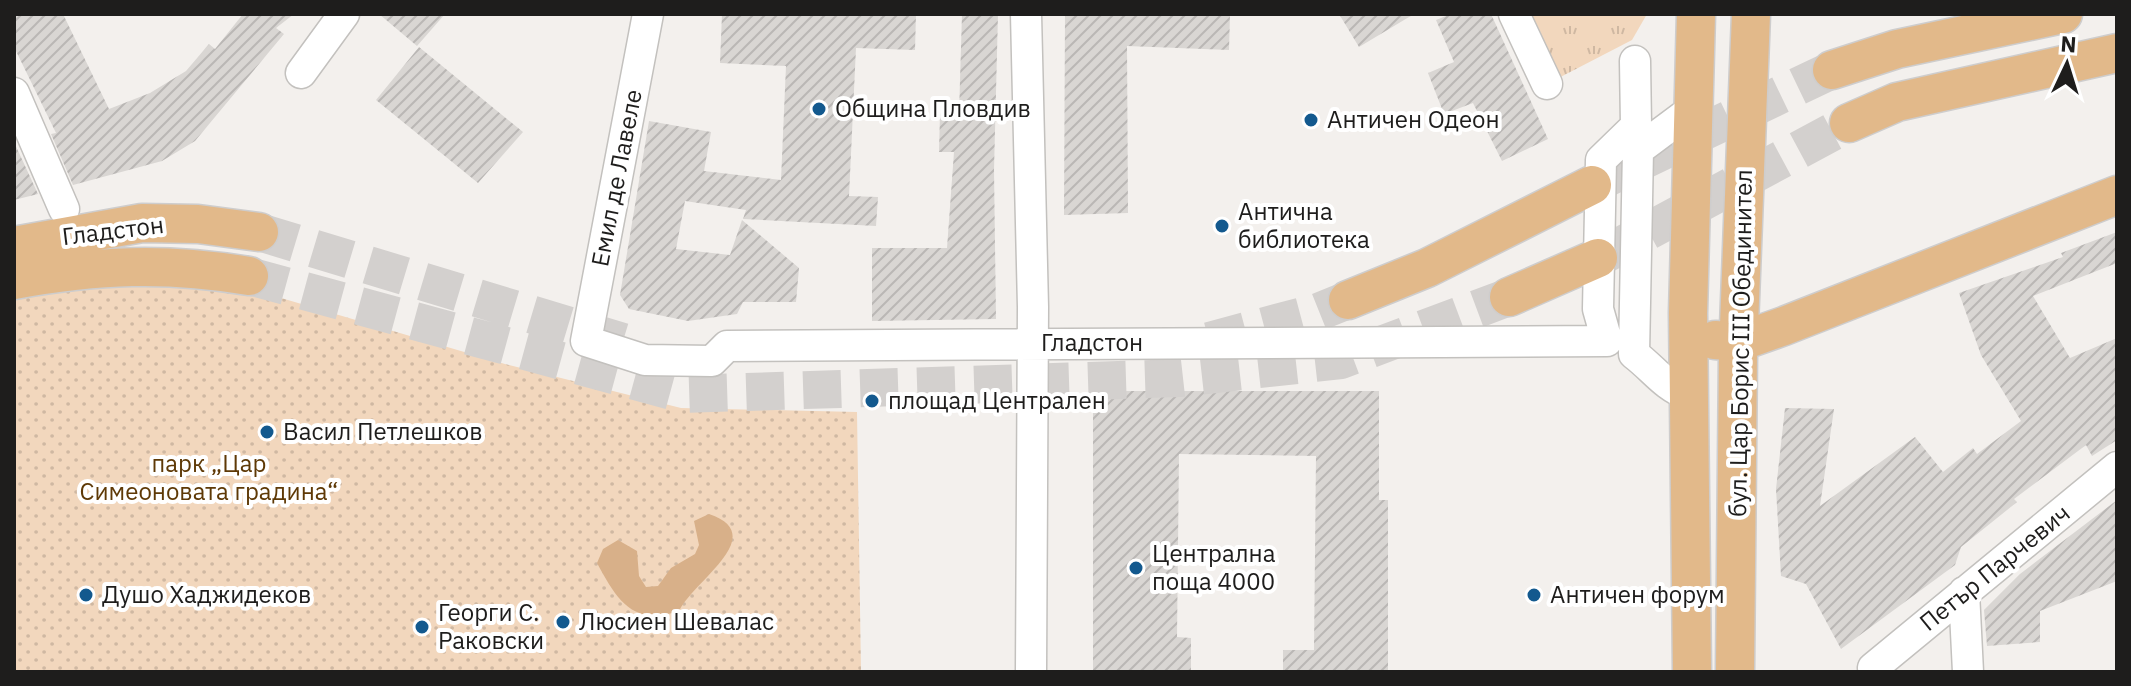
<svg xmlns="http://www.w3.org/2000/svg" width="2131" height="686" viewBox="0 0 2131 686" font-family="'IBM Plex Sans',sans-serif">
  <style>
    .grass { fill: url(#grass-tufts) }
    .park { fill: url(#park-dots) }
    .water { fill: #d8b089 }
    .building { fill: url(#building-hatch) }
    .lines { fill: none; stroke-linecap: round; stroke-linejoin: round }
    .major-tunnel { stroke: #d3d0ce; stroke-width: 38; stroke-dasharray: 38 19; stroke-linecap: butt }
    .minor-casing { stroke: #c3c1be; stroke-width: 33 }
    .major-casing { stroke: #cecdcd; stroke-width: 41 }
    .minor { stroke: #fff; stroke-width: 30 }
    .major { stroke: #e2b98a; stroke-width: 38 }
    .poi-dot { fill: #13598e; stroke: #fff; stroke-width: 3 }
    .labels { text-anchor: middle; stroke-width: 8; stroke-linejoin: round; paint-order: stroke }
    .poi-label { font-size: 24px; fill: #1e1d1c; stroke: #fff; text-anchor: start }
    .street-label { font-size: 24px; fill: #1e1d1c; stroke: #fff }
    .park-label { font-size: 24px; fill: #5e3906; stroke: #fff }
  </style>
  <defs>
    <pattern id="grass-tufts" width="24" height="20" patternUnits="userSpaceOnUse" patternTransform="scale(2)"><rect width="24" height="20" fill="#f2d7bd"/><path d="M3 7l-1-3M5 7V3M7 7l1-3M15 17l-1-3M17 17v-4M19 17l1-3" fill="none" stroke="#cfb8a2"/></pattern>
    <pattern id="park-dots" width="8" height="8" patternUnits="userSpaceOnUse" patternTransform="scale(2)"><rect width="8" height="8" fill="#f2d7bd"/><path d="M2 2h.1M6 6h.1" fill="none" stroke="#cfb8a2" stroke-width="1.8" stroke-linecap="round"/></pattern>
    <pattern id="building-hatch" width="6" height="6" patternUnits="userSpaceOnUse" patternTransform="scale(2)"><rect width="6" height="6" fill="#d9d6d3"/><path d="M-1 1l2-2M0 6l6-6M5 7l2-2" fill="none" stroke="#bab7b5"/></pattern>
  </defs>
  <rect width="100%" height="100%" fill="#f3f0ed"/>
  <!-- grass -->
  <path class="grass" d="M1514,14H1647L1632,40L1547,84Z"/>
  <!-- park -->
  <path class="park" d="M144,278L244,287L505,364L681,408L857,412L861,672H14V297Z"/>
  <!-- water -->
  <path class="water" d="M709,514C771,535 693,581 679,611C633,627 617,600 597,563L603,549L618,540L637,551L639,576L646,587L658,586L671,568L695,554L699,545L694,521Z"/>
  <!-- building -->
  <path class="building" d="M14,14H63L109,109L150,93L186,71L209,44L215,49L243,14H294L276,28L284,34L195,141L162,161L73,185L51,134L56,133L14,47Z
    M379,14H445L417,46Z
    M722,14H916L915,50L856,48L849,196L878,197L876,226L743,219L746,210L685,201L676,249L730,255L742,220L799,268L796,302H743L737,314L688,321L629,309L620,295L649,121L711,132L704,171L781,180L786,66L720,63Z
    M962,14H998L994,170L996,319L872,321V248H947L954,152H939L940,113L959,114Z
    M1065,14H1230L1229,50L1127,46L1128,213L1064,215Z
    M1339,14H1414L1359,47Z
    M1451,14H1491L1548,139L1502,161L1473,103L1444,114L1428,73L1454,62L1436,20Z
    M419,47L523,132L478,183L376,100Z
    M14,142L38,194L14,200Z
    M2117,232V263L2033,296L2070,358L2117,338V440L2092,456L2086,445L2014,499L2017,502L1961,547L1955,565L1841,649L1806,584L1781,576L1776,489L1785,408L1834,409L1820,506L1915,437L1943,472L1973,448L1977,454L2021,421L1981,355L1959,293L2063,257L2061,253Z
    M1093,391H1379V500H1388V672H1283V650H1314L1316,456L1179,454L1177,637L1191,638V672H1093Z
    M2117,500V581L2040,611V642L1987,646L1984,610L2020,574Z"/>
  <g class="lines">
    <!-- major-tunnel -->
    <path class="major-tunnel" d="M1592,185L1832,70
      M259,232L623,342
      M1598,258L1849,123
      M249,276L683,394L1180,378L1341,360L1509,297
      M1209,341L1318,312L1348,300"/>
    <!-- minor casing -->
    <g class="minor-casing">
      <path id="minor" d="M648,14L586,341L645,360L712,361L727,346L1607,341L1598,309L1601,160L1636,126L1635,61
        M1026,14L1033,307L1031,672
        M1514,14L1547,84
        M301,73L344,14
        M14,93L64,209
        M1688,395C1663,385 1655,370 1634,354L1638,150L1693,109
        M1964,592L1968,672
        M1873,668L2117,467"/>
    </g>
    <!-- major casing -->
    <g class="major-casing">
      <path id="major" d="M1832,70L1897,49L2063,14
        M1849,123L1897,102L2117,53
        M14,246L142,223L198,224L259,232
        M14,280C98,265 165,262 249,276
        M1509,297L1598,258
        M1348,300L1427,268L1592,185
        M1715,340L1739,342L1784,326L2117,195
        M1692,672L1688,313L1696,14
        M1735,672L1738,352L1751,14"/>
    </g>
    <!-- minor -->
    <use href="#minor" class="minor"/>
    <!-- major -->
    <use href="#major" class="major"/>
  </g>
  <!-- markers -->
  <g class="poi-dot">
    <circle cx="819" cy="109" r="8"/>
    <circle cx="1311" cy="120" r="8"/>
    <circle cx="1222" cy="226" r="8"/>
    <circle cx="872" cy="401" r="8"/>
    <circle cx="267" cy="432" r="8"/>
    <circle cx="1136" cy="568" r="8"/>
    <circle cx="86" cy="595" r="8"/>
    <circle cx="1534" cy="595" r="8"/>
    <circle cx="563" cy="622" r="8"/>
    <circle cx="422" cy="627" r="8"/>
  </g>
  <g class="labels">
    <!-- poi labels -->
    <g class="poi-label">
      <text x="835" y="117">Община Пловдив</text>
      <text x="1327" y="128">Античен Одеон</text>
      <text x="1238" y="220">Антична<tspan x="1238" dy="28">библиотека</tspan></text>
      <text x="888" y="409">площад Централен</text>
      <text x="283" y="440">Васил Петлешков</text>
      <text x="1152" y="562">Централна<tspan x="1152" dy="28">поща 4000</tspan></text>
      <text x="102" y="603">Душо Хаджидеков</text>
      <text x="1550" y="603">Античен форум</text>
      <text x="438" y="621">Георги С.<tspan x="438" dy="28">Раковски</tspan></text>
      <text x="579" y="630">Люсиен Шевалас</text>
    </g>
    <!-- street labels -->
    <g class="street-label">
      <text transform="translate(617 178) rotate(-79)" y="8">Емил де Лавеле</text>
      <text transform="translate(113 231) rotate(-7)" y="8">Гладстон</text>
      <text x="1092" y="351">Гладстон</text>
      <text transform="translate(1741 343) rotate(-89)" y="8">бул. Цар Борис III Обединител</text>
      <text transform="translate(1995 568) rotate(-39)" y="8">Петър Парчевич</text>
    </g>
    <!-- park labels -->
    <g class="park-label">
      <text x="209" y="472">парк „Цар<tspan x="209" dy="28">Симеоновата градина“</tspan></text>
    </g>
  </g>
  <!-- border -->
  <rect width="2131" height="686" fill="none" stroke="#1e1d1c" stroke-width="32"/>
  <!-- north arrow -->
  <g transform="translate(2067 64) rotate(4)" stroke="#ffffff" stroke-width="6" paint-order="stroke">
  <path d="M0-6L14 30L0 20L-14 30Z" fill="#1e1d1c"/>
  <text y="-12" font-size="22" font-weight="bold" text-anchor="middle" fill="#1e1d1c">N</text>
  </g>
</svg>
